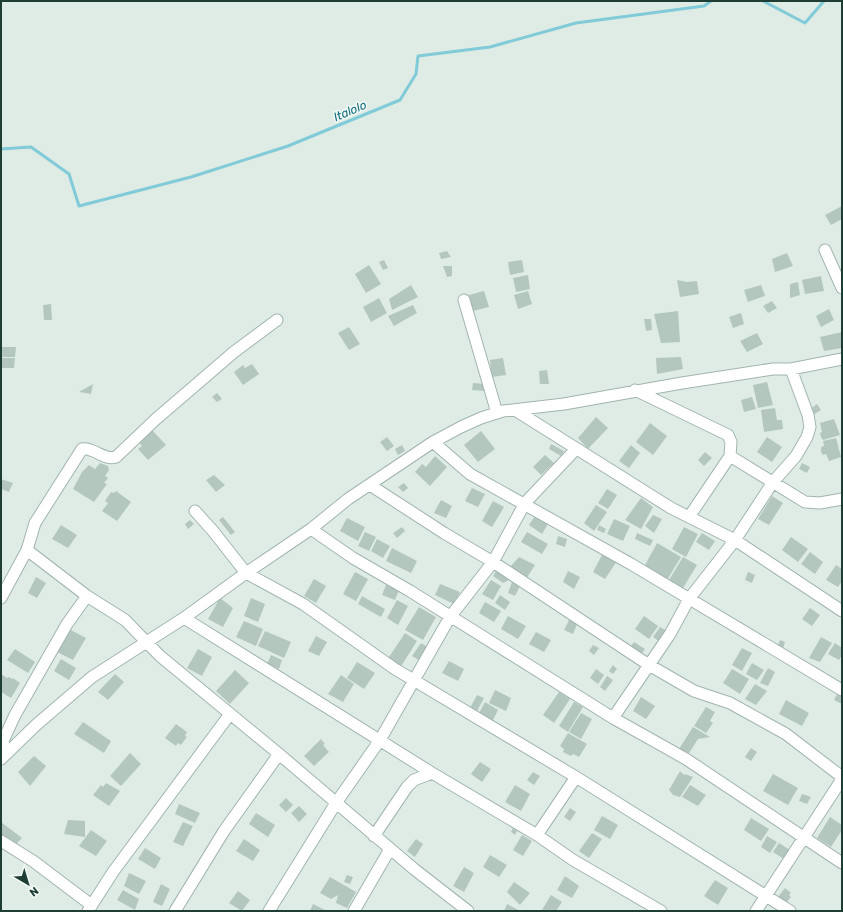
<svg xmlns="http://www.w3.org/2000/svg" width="843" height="912" viewBox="0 0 843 912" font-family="Rubik,sans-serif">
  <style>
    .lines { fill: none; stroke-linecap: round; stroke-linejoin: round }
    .stream { stroke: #81cad7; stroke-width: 3 }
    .building { fill: #b4c7bf }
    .minor-casing { stroke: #a1b4ad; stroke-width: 13 }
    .minor { stroke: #fff; stroke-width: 11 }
    .labels { text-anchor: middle; stroke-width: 3; stroke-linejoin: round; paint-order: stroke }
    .water-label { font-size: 12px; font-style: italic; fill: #136e7f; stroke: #f0f8f4 }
  </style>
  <rect width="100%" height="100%" fill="#dfece6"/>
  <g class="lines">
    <!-- stream -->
    <path class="stream" d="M763,1L805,23L824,1
      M1,149L31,147L69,174L79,206L191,177L288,146L400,100L416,74L418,56L490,47L576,23L704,6L711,1"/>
  </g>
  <!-- building -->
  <path class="building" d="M842,206V219L831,225L825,215Z
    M447,251L451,257L441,259L439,253Z
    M787,253L793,266L775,272L772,259Z
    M384,260L388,268L383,270L379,262Z
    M522,260L524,272L510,275L508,262Z
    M369,265L381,284L366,293L355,274Z
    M443,266H452V276L447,277Z
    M528,275L530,289L516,292L513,278Z
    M821,276L824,291L805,294L802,280Z
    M677,280L687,282L697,281L699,294L680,297Z
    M798,282L800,295L790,298V284Z
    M411,285L418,297L392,310L389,299Z
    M761,285L765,296L748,302L744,290Z
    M484,291L489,307L473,311L469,295Z
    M528,291L532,304L518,309L514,295Z
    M379,298L387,313L371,322L363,307Z
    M772,301L777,308L768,313L763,306Z
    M51,304L52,320H44L43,305Z
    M413,305L417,313L394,326L388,316Z
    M829,309L834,320L821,327L816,316Z
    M678,311L680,342L661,343L654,314Z
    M741,313L744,324L733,328L729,317Z
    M644,319H651L652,330L646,331Z
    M349,327L360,344L349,350L338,333Z
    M842,332V348L824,351L820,337Z
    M757,333L763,344L747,352L740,341Z
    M1,347H16L15,357H1Z
    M681,357L683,369L657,374L656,358Z
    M1,358H15L14,368H1Z
    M503,358L506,375L492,377L490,360Z
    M252,364L259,374L243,385L234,372L243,365L245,368Z
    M547,370L549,384H540L539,371Z
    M767,382L773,405L758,408L753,385Z
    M473,383L485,384V391L472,390Z
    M93,384L91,394L79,392Z
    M217,393L222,399L217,402L212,397Z
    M752,397L756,409L744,412L741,400Z
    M817,404L821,410L813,415L810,409Z
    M775,408L777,420H782L783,429L764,432L761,410Z
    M596,417L608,428L588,449L578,438Z
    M834,419L840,435L823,440L821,437L820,433L822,432L820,423Z
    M650,423L667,436L653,455L636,442Z
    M152,430L166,445L148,460L138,449L142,446L139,442Z
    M481,431L495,449L478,462L464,445Z
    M387,437L394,446L387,451L380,442Z
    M767,437L782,447L772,462L757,452Z
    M836,438L841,457L829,461L826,454L823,455L821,452V447L824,446L823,441Z
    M551,444L564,451L561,456L549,449Z
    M402,445L405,451L398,455L395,449Z
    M631,445L640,453L629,468L619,461Z
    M705,452L712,458L704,466L698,460Z
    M545,455L554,463L541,475L533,467Z
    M435,456L447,467L430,486L415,472L422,464L426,467Z
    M100,463L108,466L109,470L105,476L108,478L104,483L107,484L94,502L73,489L82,472L89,465L95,469Z
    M802,463L810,467L807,473L799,469Z
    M214,475L225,485L216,492L206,480Z
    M1,479L13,483L9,492L1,489Z
    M404,483L408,488L403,492L398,487Z
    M472,488L485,494L478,507L465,501Z
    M607,489L617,495L608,509L598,503Z
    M116,491L131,502L117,521L102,511L108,503L105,501L111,492L114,493Z
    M772,496L783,503L769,525L758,519Z
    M641,498L653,507L641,529L625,520Z
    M441,500L452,506L446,518L434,513Z
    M493,501L504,507L492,527L482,521Z
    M596,505L607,512L594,531L584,523Z
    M653,515L662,519L654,533L645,526Z
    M535,516L548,524L542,534L529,525Z
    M223,517L235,532L231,535L219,520Z
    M347,518L365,527L358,541L340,531Z
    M614,519L630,526L623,541L607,534Z
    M190,520L194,524L188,529L185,524Z
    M61,525L77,535L68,548L52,539Z
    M599,525L606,529L604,533L597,530Z
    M402,527L405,531L397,538L393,533Z
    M684,527L698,534L686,557L672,549Z
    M365,532L376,537L369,551L358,546Z
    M527,532L548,544L542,554L521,542Z
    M637,533L653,540L650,546L635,539Z
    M702,533L715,541L709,550L696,542Z
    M558,536L567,539L565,547L556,544Z
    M791,537L808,549L798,562L782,550Z
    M377,539L390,546L383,558L371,551Z
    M657,543L681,557L667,580L644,567Z
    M392,548L417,561L411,573L386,561Z
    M810,552L823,562L815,574L801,564Z
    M603,553L617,561L605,579L593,572Z
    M519,557L535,565L526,579L510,567Z
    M683,557L697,565L683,588L669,580Z
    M836,565L842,569V581L838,587L826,580Z
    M497,569L509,577V580L503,583L493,576Z
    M568,571L580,577L574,589L563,582Z
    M355,572L368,579L356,601L343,594Z
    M748,572L755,575L752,583L745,580Z
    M36,577L46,583L37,598L28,593Z
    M314,579L326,586L316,603L304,596Z
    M491,580L501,586L493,600L482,594Z
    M512,582L520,586L515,596L508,593Z
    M440,584L460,592L454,604L435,595Z
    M386,585L399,590L395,600L382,595Z
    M500,595L510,602L505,610L495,603Z
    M362,596L385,609L381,617L358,604Z
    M220,598L233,608L223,627L208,619Z
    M251,598L265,604L258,622L244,616Z
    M397,600L408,606L398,625L387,618Z
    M485,602L501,611L494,622L479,613Z
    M419,607L436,617L423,640L405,630Z
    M810,608L820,615L812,626L802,619Z
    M508,616L526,626L518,639L501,629Z
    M644,616L658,626L649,639L635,629Z
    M569,620L577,624L573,634L564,630Z
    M244,621L263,629L256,646L236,637Z
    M660,627L668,632L660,642L653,637Z
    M67,628L86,638L73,660L55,651Z
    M265,631L291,642L284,658L258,646Z
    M536,632L551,640L544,652L529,644Z
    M405,633L417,641L400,668L387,660Z
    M316,636L327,642L319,656L308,651Z
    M821,637L832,643L820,662L809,658Z
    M780,640L785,642L783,649L777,647Z
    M634,642L645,649L642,653L631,646Z
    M421,643L431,649L422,662L412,656Z
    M835,643L842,648V655L839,660L828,654Z
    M593,645L599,648L594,655L589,651Z
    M742,648L752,653L742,671L732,665Z
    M15,649L35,662L28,673L7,660Z
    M198,649L212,657L202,676L187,668Z
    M271,655L282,660L279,669L267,664Z
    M61,659L76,668L69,680L54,671Z
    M449,661L464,669L458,681L442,673Z
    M357,662L375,673L364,689L347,678Z
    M752,663L764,670L757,680L746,674Z
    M613,665L617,669L613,674L609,671Z
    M768,668L775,672L768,686L760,683Z
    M596,669L604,675L598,684L590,678Z
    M732,669L749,679L740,694L723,683Z
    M235,670L249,683L230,704L216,691Z
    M1,674L7,678L9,677L12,679L13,678L20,683L11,698L1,692Z
    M115,674L124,682L108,700L98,692Z
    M341,675L354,684L343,702L328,694Z
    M607,676L613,680L605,691L600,687Z
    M755,684L767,691L756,705L745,699Z
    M495,690L511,698L506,711L489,703Z
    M559,692L570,699L554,723L543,715Z
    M837,694L842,697V704L834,700Z
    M477,695L484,698L476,713L469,710Z
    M641,697L655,706L646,719L633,711Z
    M786,700L809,713L802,726L779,714Z
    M485,702L498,710L492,722L478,715Z
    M574,702L583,707L568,732L559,726Z
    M706,707L715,712L710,721L713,723L706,733L694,726Z
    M581,713L592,719L581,739L569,732Z
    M83,722L111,741L104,753L74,734Z
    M176,724L187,732L185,736L187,737L181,745L178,743L176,746L165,738Z
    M693,727L710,737L698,739L689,753L679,749Z
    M568,733L587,744L579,757L573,754L571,756L563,752L564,749L560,746Z
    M321,739L325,744L323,745L329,752L314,766L304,756Z
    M751,748L757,752L751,761L745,757Z
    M130,753L141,764L121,786L110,776Z
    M34,756L46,766L30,786L18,772Z
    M480,762L491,769L482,782L471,774Z
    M680,771L684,775L685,774L693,777L680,797L673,795L669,790Z
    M533,772L540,776L534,785L527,780Z
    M773,774L798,788L788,805L763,791Z
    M106,783L120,791L109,806L93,795L101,785L103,787Z
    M515,785L530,794L521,811L505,802Z
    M690,785L706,795L698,806L682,797Z
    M802,794L811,797L807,804L799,801Z
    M286,798L293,805L286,812L279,805Z
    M179,804L200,813L195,823L175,814Z
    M299,806L307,814L299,822L291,813Z
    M570,808L576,812L570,821L564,817Z
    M256,813L275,825L268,837L249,824Z
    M602,816L618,825L610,839L594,830Z
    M830,817L842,825V830L831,847L817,838Z
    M751,818L769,829L761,841L744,830Z
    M68,820L85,821V837L64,834Z
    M1,822L22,838L15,845L1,834Z
    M183,822L193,826L183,846L173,842Z
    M513,828L517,831L515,835L511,832Z
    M91,830L107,841L96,856L79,846Z
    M592,833L602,839L589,858L579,851Z
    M522,835L532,841L523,856L513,850Z
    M767,836L777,842L770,853L761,847Z
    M244,839L260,850L253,861L236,851Z
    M416,839L423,844L415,857L407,851Z
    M779,843L790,850L784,859L773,852Z
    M145,848L161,858L155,869L138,859Z
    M490,855L507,865L499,877L483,867Z
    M464,867L474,873L464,892L453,886Z
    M129,873L146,881L139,894L124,886Z
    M347,875L353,877L350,884L344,882Z
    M565,876L579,886L572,898L557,890Z
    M330,877L356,892L347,908L336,903L338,895L331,899L320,893Z
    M715,880L728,888L718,905L704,896Z
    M514,882L530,893L520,905L507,892Z
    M161,884L170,889L162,906L153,902Z
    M785,888L791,893L789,895L791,897L786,903L778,897Z
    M123,890L139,899L135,910L117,900Z
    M238,891L250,900L242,911L229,903Z
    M551,895L562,902L556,911H543L542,910Z
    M313,904L327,911H310Z
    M507,904L520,911H504Z"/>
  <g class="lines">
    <!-- minor casing -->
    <g class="minor-casing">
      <path id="minor" d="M825,250L842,288
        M464,300L497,413
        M635,390L728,435L731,442L730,456L689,517
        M515,410L671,508L735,540L842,611
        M433,442L470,474L631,564L842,690
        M730,456L805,502L820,503L842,499
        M370,485L444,533L493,562L649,665L694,691L730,703L786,734L842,777
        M195,511L213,531L246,573L303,604L395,669L576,777L790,911
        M311,529L353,558L410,591L613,718L686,759L842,863
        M27,550L87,596L125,620L160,656L279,754L414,869L468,911
        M1,598L27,550L35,523L82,449C94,447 104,461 116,457L156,419L234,352L277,320
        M184,618L432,773L537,835L573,860L661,911
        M613,718L670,634L689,599L735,540L773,482L796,456L807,437L810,427L808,415L791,369
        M6,753L3,741L15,715L67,624L87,596
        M1,759L36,725L92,677L184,618L246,573L311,529L348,499L433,442L461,427L481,418L503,411L564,404L682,383L773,369H791L842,359
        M537,835L576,777
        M374,836L407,787L414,780L432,773
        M1,841L33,861L90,904
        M88,911L113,872L230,714
        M175,911L224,831L279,754
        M269,911L336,803L380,740L450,617L493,562L525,503L576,449
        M354,911L390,849
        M756,911L842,779"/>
    </g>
    <!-- minor -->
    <use href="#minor" class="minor"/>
  </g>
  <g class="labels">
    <!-- water labels -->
    <g class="water-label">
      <text transform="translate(350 111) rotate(-23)" y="4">Italolo</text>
    </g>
  </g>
  <!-- border -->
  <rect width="843" height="912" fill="none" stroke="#1e3e35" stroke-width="4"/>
  <!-- north arrow -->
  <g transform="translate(28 884) rotate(142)" stroke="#f0f8f4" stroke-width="3" paint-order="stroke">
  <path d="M0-3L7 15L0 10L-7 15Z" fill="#1e3e35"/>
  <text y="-6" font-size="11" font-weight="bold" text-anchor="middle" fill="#1e3e35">N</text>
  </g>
</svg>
